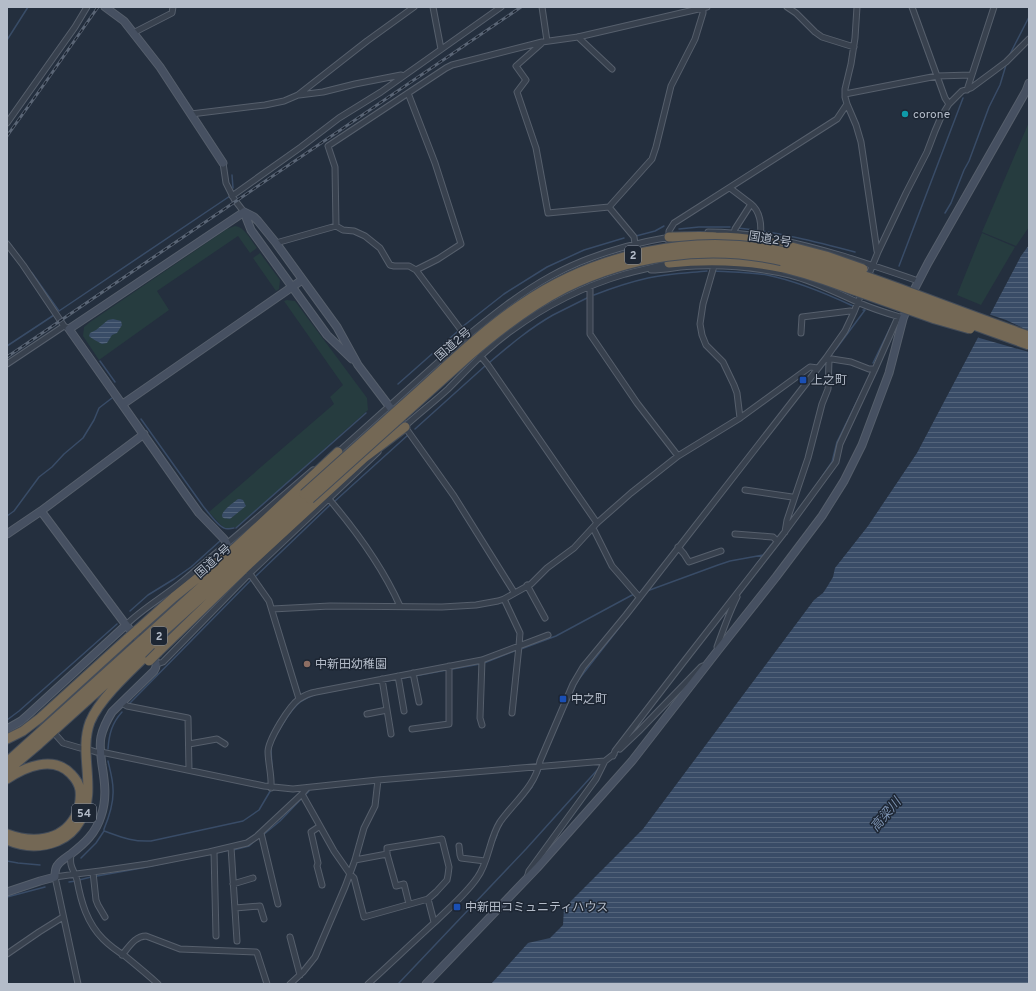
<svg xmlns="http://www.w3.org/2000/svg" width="1036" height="991" viewBox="0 0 1036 991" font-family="Overpass,'Noto Sans JP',sans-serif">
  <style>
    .park { fill: #263c3f }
    .water { fill: url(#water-rules) }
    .pier { fill: #242f3e }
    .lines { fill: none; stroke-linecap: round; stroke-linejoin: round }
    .stream { stroke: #394c67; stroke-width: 1.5 }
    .street-casing { stroke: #565f6c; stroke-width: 7 }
    .secondary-casing { stroke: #565f6c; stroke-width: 9 }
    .highway-casing { stroke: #434c59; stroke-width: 11 }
    .street { stroke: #38414e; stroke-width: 5 }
    .secondary { stroke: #465061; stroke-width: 7 }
    .highway { stroke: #746855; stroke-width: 9 }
    .rail-casing { stroke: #5a6575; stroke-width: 3 }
    .rail { stroke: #1d2633; stroke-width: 1.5; stroke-dasharray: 4.5; stroke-linecap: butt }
    .highway-bridge-casing { stroke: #434c59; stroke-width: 11; stroke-linecap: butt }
    .highway-bridge { stroke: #746855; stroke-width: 9 }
    .culture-dot { fill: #0f9aa8; stroke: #1d2633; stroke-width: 1.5 }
    .transit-dot { fill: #1a4fb4; stroke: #1d2633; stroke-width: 1.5 }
    .education-dot { fill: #8d6e63; stroke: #1d2633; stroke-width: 1.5 }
    .labels { text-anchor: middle; stroke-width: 3; stroke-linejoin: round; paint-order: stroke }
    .shield { fill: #1d2633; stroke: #878f9c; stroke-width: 1 }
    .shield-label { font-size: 11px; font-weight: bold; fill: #b4bcc9 }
    .poi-label { font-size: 12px; fill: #b4bcc9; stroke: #1d2633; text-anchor: start }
    .street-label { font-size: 12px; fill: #b4bcc9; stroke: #1d2633 }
    .water-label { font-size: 13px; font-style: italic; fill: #7c92b1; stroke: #1d2633 }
  </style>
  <defs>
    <pattern id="water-rules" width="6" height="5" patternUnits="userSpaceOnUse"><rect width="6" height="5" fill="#394c67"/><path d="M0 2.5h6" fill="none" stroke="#53647b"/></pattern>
  </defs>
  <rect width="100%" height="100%" fill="#242f3e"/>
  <!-- park -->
  <path class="park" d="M1029,122V227L1016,246L982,232Z
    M235,226C245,227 251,241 257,248L250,253L238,236L157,291L169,310L99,360L83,336L84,327L90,322L227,229Z
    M982,233L1015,247L981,305L957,295Z
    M260,253L280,280L279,289L276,291L253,258Z
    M287,300L295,301L367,398L368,410L236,528L235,527L226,529L220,524L209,512L334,404L330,397L343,385L284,301Z"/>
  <!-- water -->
  <path class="water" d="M1029,245V984H491L528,943L550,938L563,925L564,908L643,829L814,600L823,593L827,587L833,577L835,568L868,526L917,453L1021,256Z
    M113,319L121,321L122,325L117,333L112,335L107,343L102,344C100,343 91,338 89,336L90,333L96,330L108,320Z
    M238,499H240L243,500L246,506L230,519C210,519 233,503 238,499Z"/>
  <!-- pier -->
  <path class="pier" d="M988,314L1006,320L1029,331V352L976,337Z"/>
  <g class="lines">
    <!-- stream -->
    <path class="stream" d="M7,40L28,7
      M1008,58L1029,17
      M232,175L233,188
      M945,213L951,203L964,170L969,161L989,107L1000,85L1006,65
      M738,228C778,232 817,242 855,252
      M679,229L699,227H730
      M636,236L655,231L664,226
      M7,240L13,248
      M899,266L963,98
      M715,271C732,272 750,272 767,275C797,281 825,293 853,306
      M32,273L59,311
      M594,295C612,288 630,282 648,278C667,274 687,273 707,271
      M59,311L230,196
      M462,327L504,294L547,267L584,250L624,238
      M7,346L54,315
      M836,349L865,310H863
      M100,361L115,382
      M490,362C510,345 530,328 553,315C565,309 577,303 589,297
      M873,363L891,326
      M398,384L458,331
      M141,419L203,506C207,511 218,526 224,528C227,530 231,528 234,528
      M415,429L485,366
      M821,478L832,462L837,442L865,385
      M335,501L408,435
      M7,516L14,511L39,477L52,467L64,454L83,438L94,420L99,408L112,398
      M236,528L366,413
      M755,566L771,545
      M256,576L331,504
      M647,591L718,565L730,561L763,555
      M130,611L148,595L174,579L191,567L220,541
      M521,649L556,636L634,594
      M484,663L517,650
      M129,704L252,579
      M7,720L19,711L117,624
      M277,734C282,725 291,710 299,703C304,699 310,697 316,694L480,664
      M108,749C109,734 112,723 122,712
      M271,749L272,767
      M543,759L575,686L579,679L622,624
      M537,776L540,771
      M305,795L309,791
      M524,796L532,787
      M104,831V829C109,817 114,803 113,789C113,780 110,770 108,761
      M263,835L280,821L302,798
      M494,842L497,835
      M233,850L249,846L258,838
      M215,853L229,850
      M81,858L96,843L104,831C121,837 132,842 151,841L243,821L259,810L272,788
      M7,861L18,863L40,865
      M151,866L184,859
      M97,876L147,867
      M79,880L91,877
      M69,882L76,881
      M7,897L45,887
      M398,984L526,849L599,768"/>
    <!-- street casing -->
    <g class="street-casing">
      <path id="street" d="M433,7L441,49
        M542,7L547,41
        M787,7L796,13L815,32L822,37L854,47
        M857,7L855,38L851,64L845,89V97L847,104L856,125L861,142L877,251
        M912,7L945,98L949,104
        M133,33L172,13L173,7
        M578,37L612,69
        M542,43L516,66L526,80L517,92L536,148L548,213L609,207
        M967,90L994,7
        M408,93L435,163L461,244L438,259L416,270
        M845,94L937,76L971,75
        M299,95L323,92L355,84L401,75
        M191,114L265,105L284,101L298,95L367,41L414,7
        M7,123L75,27L87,7
        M223,163L226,183L234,199L244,212
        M730,188L751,204L735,229L734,233
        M232,196L301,147L339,118L381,92L501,7
        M751,204C760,211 762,225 760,236
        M708,232C754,232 799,243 843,256C868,264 893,272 918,281
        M276,243L336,226
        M7,244L23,265L64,326L69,329
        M635,244L634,237L609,207L652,159L656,147L671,86L695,39L703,13V7
        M669,249V231L674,223L837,119L847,104
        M714,266L703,304L700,324L702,335L706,345L723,362L734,385L737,393L740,418
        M651,270C666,270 681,266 696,266C727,265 760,268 790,275C814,281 835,292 857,302C871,308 886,313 900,317
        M867,279L878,252L906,193L927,152L935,131L941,117L949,104L962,91L971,88L994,71L1006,62L1029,39
        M590,286V334L637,403L678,456
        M801,333L802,317L850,311L854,312
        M467,338L416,270L409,266H394L390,265L380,248L365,236L354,231L343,230L336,226L335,167L328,146L446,68L452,65L542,42L578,37L707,7
        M479,354L488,365L597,523
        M828,360L832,359L851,362L869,369H875
        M7,364L64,326
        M404,427C418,414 434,402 448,389C468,369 487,348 511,331C545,306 584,286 625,274C640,270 655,267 669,263V261
        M405,427L454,496L514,592
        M337,453L466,337C493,315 520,293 551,276C587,256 629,244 670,237
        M745,490L792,497L795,496
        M329,499C358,533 382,566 400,606
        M593,528L612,566L639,597
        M785,532L787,520L808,458L822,404L828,389L829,361L826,358
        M735,534L773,537L777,541
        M678,547L684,554L689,562L721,551
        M248,571L269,601L299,699
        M527,585L545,618
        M504,599L520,633L519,646L512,713
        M272,609L330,606L442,607L476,605L498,601L504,599L531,584L547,568L574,548L597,523L631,493L678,456L740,418L810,367L818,368
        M126,625C143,608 165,596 183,581C227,544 270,507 313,470
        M719,649L717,647C723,630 729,613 737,597
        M482,660L480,718L482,725
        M157,664L163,662L250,573L378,452
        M413,673L419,702
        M398,676L404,711
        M382,679L391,734
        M122,703L127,706L188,718L189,770
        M367,714L387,710
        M412,729L449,724V666
        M55,734L63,743L80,748
        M189,744L217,739L225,744
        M620,749L639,731L701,667L703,666
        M90,750L96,752H101L264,786L293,789L378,780L605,761
        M613,756L615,751L682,664L784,533L836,462L840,444L875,369L898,317
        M271,788C272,776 268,763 268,751C269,739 289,706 299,699C305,695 310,693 316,692L482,660L548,635
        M302,794L334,851L350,874L354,878L364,917L428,899L436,892L447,880L448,875L449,867L442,839L387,848V854L355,860
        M320,826L311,832L318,863L317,866L322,885
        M261,833L278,904
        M459,846L460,855L461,858L485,861
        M231,847L237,941
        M214,851L216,936
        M71,854C69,868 74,869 77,880C81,902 87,923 103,939C109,945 117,951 125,956C136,965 147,974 158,984
        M387,854L396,886L404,884L409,904
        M93,872L96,900L98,905L105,917
        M527,878L529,871L596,779L605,761L614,754
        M233,884L253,878
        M428,899L434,922
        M235,908L260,906L264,919
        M290,937L300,975
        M7,954L39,932L63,917
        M122,955C129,947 135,936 146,936L180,949L256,952L257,953L267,984
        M78,984L55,877L76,874L100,871L148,864L209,852L247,843L256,837L302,794L307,788
        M290,984L303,972L315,957L345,887L355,860L364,828L375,806L378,780
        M368,984C391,963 413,942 435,922C449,908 466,894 477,878C489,862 489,839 500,822C514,802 535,787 540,761L573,684L583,667L626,615L826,358L845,331L854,312L862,292"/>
    </g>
    <!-- secondary casing -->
    <g class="secondary-casing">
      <path id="secondary" d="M105,7L124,21L160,67L223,163
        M244,212L254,217L258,221L276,243L337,327L358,365L405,427
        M244,212L251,230L327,335L352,359
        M123,404L302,280
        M41,511L123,621L135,636
        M7,534L41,511L144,434
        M227,544L224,539L199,513L186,495L69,329L244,212
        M7,729L21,721L30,713L126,625
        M7,892L40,881L55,877C55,874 55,869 57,866C60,861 67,857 71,854C85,843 96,833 101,816C107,799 105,783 102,765C101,756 99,746 101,737C103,728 107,720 112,712L154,671C158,665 156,661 152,656
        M426,984L537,868L632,761L719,649L776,577L822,516L844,481L862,445L889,373L903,319L915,288L928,263L1026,91L1029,83"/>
    </g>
    <!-- highway casing -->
    <g class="highway-casing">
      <path id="highway" d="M669,237C684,237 700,236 716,237C740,237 764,241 788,246
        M669,263C708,259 746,260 784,268
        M137,630L174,597L235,548L338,452
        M158,652L249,564L364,458L405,427
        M7,739L23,731L40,718L128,638
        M7,762L304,494
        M7,771L39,744L140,653L310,499
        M7,779C25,767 53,755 71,774C76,779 79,784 80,790C81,799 79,809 75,817C61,842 31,843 7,834
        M7,840C23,847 41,848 58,841C67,837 75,830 80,821C98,790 78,754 90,722C100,697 137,665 156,646"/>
    </g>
    <!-- street -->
    <use href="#street" class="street"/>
    <!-- secondary -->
    <use href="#secondary" class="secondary"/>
    <!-- highway -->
    <use href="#highway" class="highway"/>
    <!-- rail casing -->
    <g class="rail-casing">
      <path id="rail" d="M7,136L45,83L98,7
        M7,357L521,7"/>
    </g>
    <!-- rail -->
    <use href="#rail" class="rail"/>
    <!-- highway-bridge casing -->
    <g class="highway-bridge-casing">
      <path id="highway-bridge" d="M788,246L826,256L863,269
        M784,268L806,274L825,280L935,319L970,329
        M304,494C343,459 382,424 421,389C454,359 486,328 522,304C595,254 688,234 775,250C818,259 860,274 901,289C944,305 986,321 1029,336
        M310,499L469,356C499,330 530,306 565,288C629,256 704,245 774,259C819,268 862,284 904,299C946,315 987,330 1029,345
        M128,638L137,630
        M149,661L158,652"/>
    </g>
    <!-- highway-bridge -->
    <use href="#highway-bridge" class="highway-bridge"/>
  </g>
  <!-- markers -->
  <circle class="culture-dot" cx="905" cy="114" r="4"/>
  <g class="transit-dot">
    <rect x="799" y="376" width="8" height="8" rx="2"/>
    <rect x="559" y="695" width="8" height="8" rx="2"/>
    <rect x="453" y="903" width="8" height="8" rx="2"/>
  </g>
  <circle class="education-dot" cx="307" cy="664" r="4"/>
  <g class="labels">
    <!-- shield labels -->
    <g class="shield">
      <rect x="625" y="246" width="16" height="18" rx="3"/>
      <rect x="151" y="627" width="16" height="18" rx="3"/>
      <rect x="72" y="804" width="24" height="18" rx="3"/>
    </g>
    <g class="shield-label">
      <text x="633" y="259">2</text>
      <text x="159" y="640">2</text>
      <text x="84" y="817">54</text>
    </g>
    <!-- poi labels -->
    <g class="poi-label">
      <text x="913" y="118">corone</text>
      <text x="811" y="384">上之町</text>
      <text x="315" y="668">中新田幼稚園</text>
      <text x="571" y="703">中之町</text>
      <text x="465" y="911">中新田コミュニティハウス</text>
    </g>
    <!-- street labels -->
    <g class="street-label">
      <text transform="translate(770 239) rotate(9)" y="4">国道2号</text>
      <text transform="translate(453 344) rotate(-41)" y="4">国道2号</text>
      <text transform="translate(213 561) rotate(-42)" y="4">国道2号</text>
    </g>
    <!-- water labels -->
    <g class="water-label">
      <text transform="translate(885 814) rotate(-50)" y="5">高梁川</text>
    </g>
  </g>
  <!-- border -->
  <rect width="1036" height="991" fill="none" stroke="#b4bcc9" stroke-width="16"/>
</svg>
